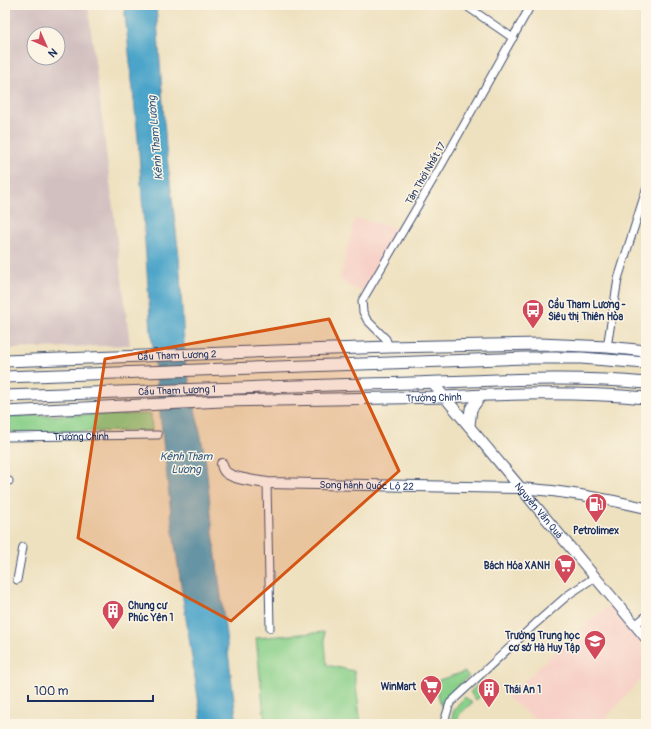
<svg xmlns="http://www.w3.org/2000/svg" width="651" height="729" viewBox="0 0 651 729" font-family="Pangolin,sans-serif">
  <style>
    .built { fill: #f7d1c7 }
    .industrial { fill: #d2bfc0; fill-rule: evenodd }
    .green { fill: #8ad08a; stroke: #528074 }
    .water { fill: #4ca4c9; stroke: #346a94 }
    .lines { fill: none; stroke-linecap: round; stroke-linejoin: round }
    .street-casing { stroke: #3b4a6d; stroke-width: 9 }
    .secondary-casing { stroke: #3b4a6d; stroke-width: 12 }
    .primary-casing { stroke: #3b4a6d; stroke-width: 13 }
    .street { stroke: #fff; stroke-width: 7 }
    .secondary { stroke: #fff; stroke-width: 10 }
    .primary { stroke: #fff; stroke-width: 11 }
    .marked { fill: #d45514; fill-opacity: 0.2; stroke: #d45514; stroke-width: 3; stroke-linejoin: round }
    .labels { text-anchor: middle; stroke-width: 3; stroke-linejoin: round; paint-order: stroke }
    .street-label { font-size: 10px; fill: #1b2f5e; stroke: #fcf5e5 }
    .poi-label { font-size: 10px; font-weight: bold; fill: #1b2f5e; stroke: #fcf5e5; text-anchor: start }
    .water-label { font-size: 11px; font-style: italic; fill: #2c5883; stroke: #fcf5e5 }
  </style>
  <rect width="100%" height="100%" fill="#fcf5e5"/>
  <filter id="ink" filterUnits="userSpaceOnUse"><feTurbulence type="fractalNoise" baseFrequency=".025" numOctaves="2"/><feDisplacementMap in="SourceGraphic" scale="8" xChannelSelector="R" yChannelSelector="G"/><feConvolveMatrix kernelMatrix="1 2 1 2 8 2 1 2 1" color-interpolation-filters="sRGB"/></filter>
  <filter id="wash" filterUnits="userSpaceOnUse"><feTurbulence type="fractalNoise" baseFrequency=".012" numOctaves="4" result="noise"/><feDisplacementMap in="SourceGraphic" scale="16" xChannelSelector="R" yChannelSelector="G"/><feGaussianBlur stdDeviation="0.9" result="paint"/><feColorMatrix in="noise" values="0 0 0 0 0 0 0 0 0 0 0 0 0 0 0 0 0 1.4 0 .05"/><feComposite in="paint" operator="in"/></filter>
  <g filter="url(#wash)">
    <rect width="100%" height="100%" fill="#eee1c0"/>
    <!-- built -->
    <path class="built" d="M355,218L403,229L364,292L346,285L340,278Z
      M610,604L646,650V673L601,724H541L507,697L581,628Z"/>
    <!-- industrial -->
    <path class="industrial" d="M5,5H88L130,345L5,349ZM34,34H58V58H34Z"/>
    <!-- green -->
    <path class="green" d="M151,414L152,431L5,432V416Z
      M324,632L327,665L354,671L361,724H265L256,638Z
      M464,672L469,676L453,691L442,708L436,689L439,680Z
      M480,682L489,689L476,700L470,692Z
      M465,697L472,703L460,714L455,723H452C451,711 457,705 465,697Z"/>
    <!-- water -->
    <path class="water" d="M124,5H156L166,148L179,256L185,361L205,456L213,532L237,724H202L173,532L151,331L138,138Z"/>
  </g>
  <g filter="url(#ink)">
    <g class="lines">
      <!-- street casing -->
      <g class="street-casing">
        <g id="street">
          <path d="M465,5L513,38"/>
          <path d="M389,347L386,339L367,320L363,312L362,301L441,166L531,5"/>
          <path d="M607,347L618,279L646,190"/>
          <path id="s1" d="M5,437L158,435"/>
          <path d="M5,481H9"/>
          <path d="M267,483L270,628"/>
          <path d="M17,580L23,547"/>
          <path d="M635,625L646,616"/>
          <path d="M444,724V722L450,703L535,624L568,595L595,577"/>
        </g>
      </g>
      <!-- secondary casing -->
      <g class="secondary-casing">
        <g id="secondary">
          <path id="s2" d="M432,382L646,638"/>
          <path id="s3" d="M222,464C222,466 223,468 224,470C229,479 257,481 267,483L520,488C563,491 604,498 646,508"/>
        </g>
      </g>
      <!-- primary casing -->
      <g class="primary-casing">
        <g id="primary">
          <path id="s4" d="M5,361L389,347L540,344L607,347L646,351"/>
          <path d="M5,377L526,358H581L646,363"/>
          <path id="s5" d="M5,396C140,391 276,386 411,383C489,381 568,375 646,383"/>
          <path id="s6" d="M5,412L222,401L445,397C512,393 579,392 646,398"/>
          <path d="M469,425L471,409L481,395"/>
        </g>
      </g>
      <!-- street -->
      <use href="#street" class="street"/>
      <!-- secondary -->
      <use href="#secondary" class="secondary"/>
      <!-- primary -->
      <use href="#primary" class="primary"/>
    </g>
  </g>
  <!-- marked area -->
  <path class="marked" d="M329,319L399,471L231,621L78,538L105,359Z"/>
  <!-- icons -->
  <defs>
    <g id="bus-pin" transform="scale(1.15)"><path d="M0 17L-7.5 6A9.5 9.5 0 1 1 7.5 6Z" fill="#d1495b" stroke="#fcf5e5"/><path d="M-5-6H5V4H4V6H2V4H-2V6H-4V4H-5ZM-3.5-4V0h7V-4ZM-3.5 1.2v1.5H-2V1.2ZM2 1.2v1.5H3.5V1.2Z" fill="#fff"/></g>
    <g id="fuel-pin" transform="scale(1.15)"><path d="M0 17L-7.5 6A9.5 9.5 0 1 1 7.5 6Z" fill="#d1495b" stroke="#fcf5e5"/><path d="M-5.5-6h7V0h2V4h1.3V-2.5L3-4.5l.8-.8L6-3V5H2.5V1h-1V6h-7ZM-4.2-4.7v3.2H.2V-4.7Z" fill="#fff"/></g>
    <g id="supermarket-pin" transform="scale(1.15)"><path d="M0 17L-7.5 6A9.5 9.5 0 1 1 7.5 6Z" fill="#d1495b" stroke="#fcf5e5"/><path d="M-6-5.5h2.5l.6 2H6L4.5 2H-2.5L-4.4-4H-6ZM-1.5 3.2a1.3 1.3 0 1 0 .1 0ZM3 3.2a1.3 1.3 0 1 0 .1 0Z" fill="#fff"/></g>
    <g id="building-pin" transform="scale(1.15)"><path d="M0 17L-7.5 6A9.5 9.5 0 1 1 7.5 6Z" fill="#d1495b" stroke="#fcf5e5"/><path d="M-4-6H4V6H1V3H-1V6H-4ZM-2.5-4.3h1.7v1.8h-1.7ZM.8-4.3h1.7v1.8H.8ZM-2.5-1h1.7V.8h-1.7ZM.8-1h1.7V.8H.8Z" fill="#fff"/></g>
    <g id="school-pin" transform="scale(1.15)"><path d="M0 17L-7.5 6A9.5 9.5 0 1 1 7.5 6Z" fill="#d1495b" stroke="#fcf5e5"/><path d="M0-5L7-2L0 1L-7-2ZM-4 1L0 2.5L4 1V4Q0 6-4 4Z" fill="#fff"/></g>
  </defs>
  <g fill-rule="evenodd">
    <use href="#bus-pin" x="533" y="310"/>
    <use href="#fuel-pin" x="596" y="504"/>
    <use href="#supermarket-pin" x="565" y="565"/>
    <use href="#building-pin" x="113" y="611"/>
    <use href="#school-pin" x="595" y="641"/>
    <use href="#supermarket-pin" x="431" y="686"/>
    <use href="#building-pin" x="489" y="689"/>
  </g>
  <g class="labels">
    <!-- street labels -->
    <g class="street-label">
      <text transform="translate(425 173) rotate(-60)" y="4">Tân Thới Nhất 17</text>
      <text dy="4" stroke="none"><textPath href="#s4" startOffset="172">Cầu Tham Lương 2</textPath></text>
      <text dy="4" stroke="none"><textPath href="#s5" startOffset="172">Cầu Tham Lương 1</textPath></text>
      <text dy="4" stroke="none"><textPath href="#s6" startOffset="429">Trường Chinh</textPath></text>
      <text dy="4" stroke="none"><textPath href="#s1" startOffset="76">Trường Chinh</textPath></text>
      <text dy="4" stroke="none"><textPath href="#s3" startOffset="152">Song hành Quốc Lộ 22</textPath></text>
      <text dy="4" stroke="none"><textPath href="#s2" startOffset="167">Nguyễn Văn Quá</textPath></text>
    </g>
    <!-- poi labels -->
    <g class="poi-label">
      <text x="548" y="308">Cầu Tham Lương -<tspan x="548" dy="12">Siêu thị Thiên Hòa</tspan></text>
      <text x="596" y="534" text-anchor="middle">Petrolimex</text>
      <text x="550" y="569" text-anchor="end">Bách Hóa XANH</text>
      <text x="128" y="609">Chung cư<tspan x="128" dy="12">Phúc Yên 1</tspan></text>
      <text x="580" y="639" text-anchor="end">Trường Trung học<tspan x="580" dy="12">cơ sở Hà Huy Tập</tspan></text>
      <text x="416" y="690" text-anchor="end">WinMart</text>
      <text x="504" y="693">Thái An 1</text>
    </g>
    <!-- water labels -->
    <g class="water-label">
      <text transform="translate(155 138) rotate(-95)" y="4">Kênh Tham Lương</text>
      <text x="186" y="460">Kênh Tham<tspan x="186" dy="13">Lương</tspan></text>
    </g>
  </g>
  <!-- margin -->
  <rect width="651" height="729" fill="none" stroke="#fcf5e5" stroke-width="20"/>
  <!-- north arrow -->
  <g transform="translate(46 46) rotate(135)"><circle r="19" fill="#fcf5e5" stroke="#a2a6af"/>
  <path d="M0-3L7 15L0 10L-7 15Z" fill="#d1495b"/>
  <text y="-6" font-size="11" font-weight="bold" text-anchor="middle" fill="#1b2f5e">N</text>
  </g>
  <!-- scale -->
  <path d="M28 695v6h125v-6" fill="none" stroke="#1b2f5e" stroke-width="2"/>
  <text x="34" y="695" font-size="12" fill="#1b2f5e" stroke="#fcf5e5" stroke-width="3" paint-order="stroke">100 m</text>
</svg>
